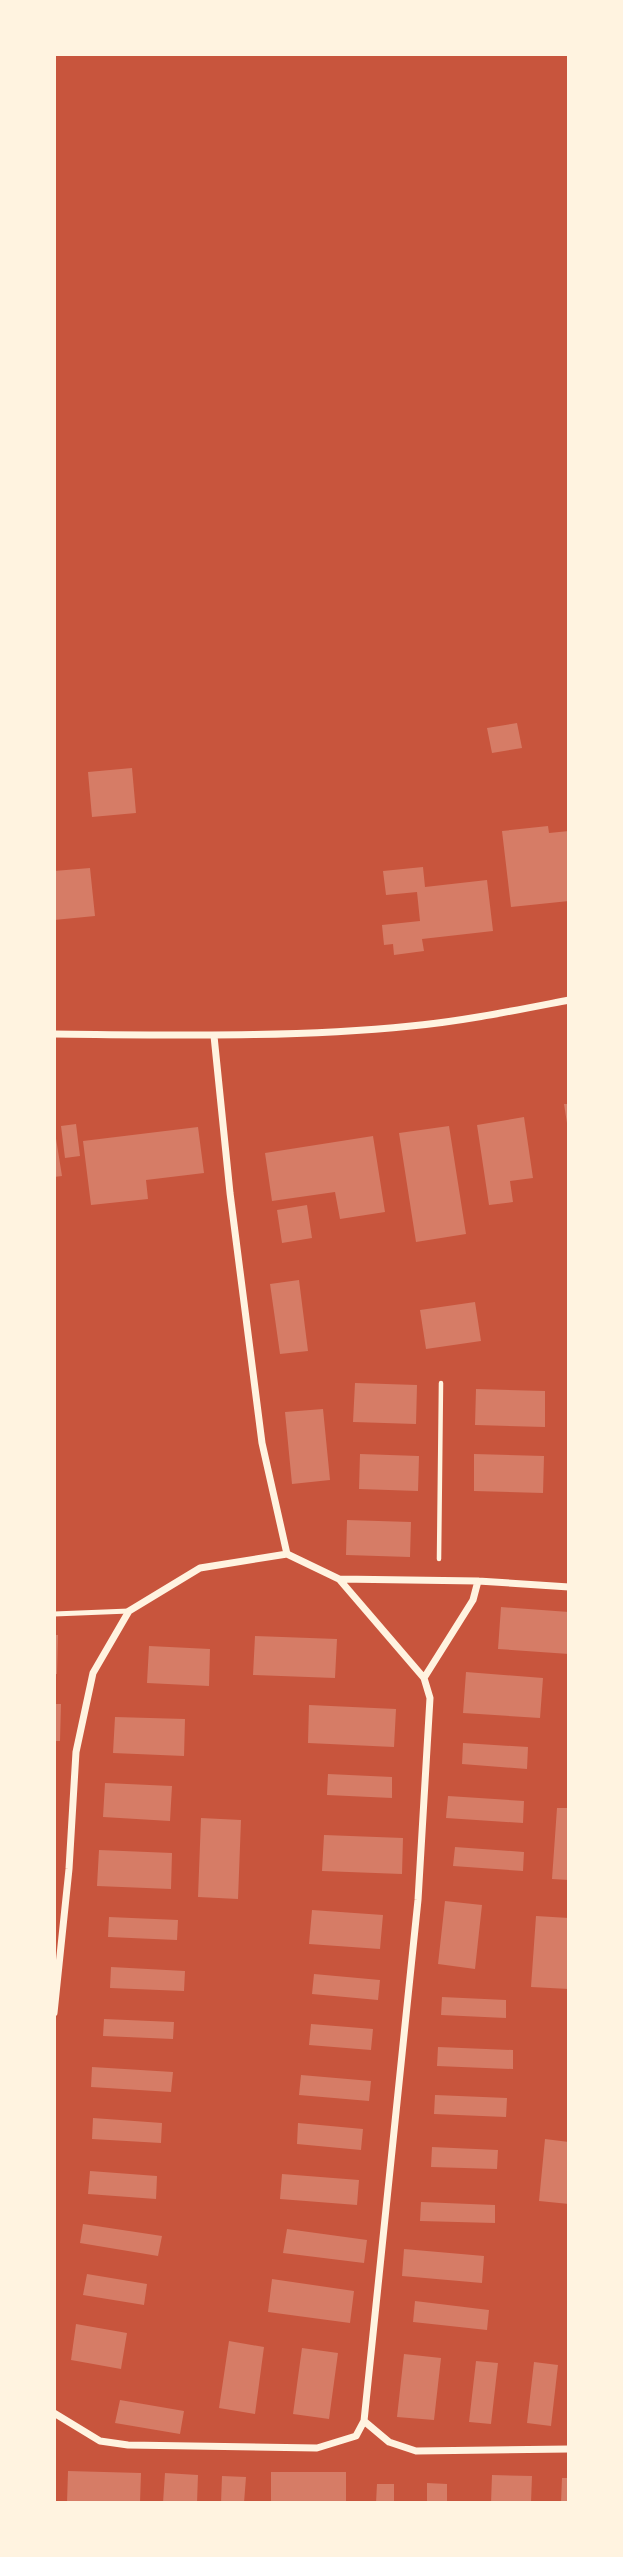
<svg xmlns="http://www.w3.org/2000/svg" width="623" height="2557" viewBox="0 0 623 2557" font-family="Mulish,sans-serif">
  <style>
    .building { fill: #d67c66 }
    .lines { fill: none; stroke-linecap: round; stroke-linejoin: round }
    .path { stroke: #fff3e0; stroke-width: 4.5 }
    .service { stroke: #fff3e0; stroke-width: 5 }
    .minor { stroke: #fff3e0; stroke-width: 7 }
  </style>
  <rect width="100%" height="100%" fill="#c8553d"/>
  <!-- building -->
  <path class="building" d="M517,723L522,748L492,753L487,728Z
    M132,768L136,813L92,817L88,772Z
    M548,826L549,833L569,831V901L511,907L502,831Z
    M423,867L425,887L487,880L493,931L422,939L424,951L394,955L393,944L384,945L382,925L420,921L417,892L386,895L383,871Z
    M90,868L95,916L54,920V871Z
    M564,1104H569V1123H567Z
    M524,1117L533,1178L510,1181L513,1202L489,1205L477,1125Z
    M76,1124L80,1156L65,1158L61,1126Z
    M54,1126L62,1176L54,1177Z
    M449,1126L466,1234L416,1242L399,1133Z
    M198,1127L204,1173L146,1180L148,1199L91,1205L83,1141Z
    M373,1136L385,1212L340,1219L335,1192L272,1201L265,1153Z
    M307,1205L312,1238L282,1243L277,1210Z
    M299,1280L308,1351L280,1354L270,1284Z
    M475,1302L481,1341L426,1349L420,1310Z
    M355,1383L417,1385L416,1424L353,1422Z
    M476,1389L545,1391V1427L475,1425Z
    M323,1409L330,1480L292,1484L285,1412Z
    M360,1454L419,1456L418,1491L359,1489Z
    M474,1454L544,1456L543,1493L474,1491Z
    M347,1520L411,1522L410,1557L346,1555Z
    M501,1607L569,1612V1654L498,1649Z
    M54,1635H58L57,1674H54Z
    M255,1636L337,1639L335,1678L253,1675Z
    M149,1646L210,1649L209,1686L147,1683Z
    M466,1672L543,1678L540,1718L463,1713Z
    M54,1704H61L60,1741H54Z
    M309,1705L396,1709L394,1747L308,1743Z
    M115,1717L185,1719L184,1756L113,1753Z
    M463,1743L528,1747L527,1769L462,1764Z
    M328,1774L392,1777V1798L327,1795Z
    M105,1783L172,1786L170,1821L103,1817Z
    M448,1796L524,1801L523,1823L446,1818Z
    M557,1808H569V1880L552,1879Z
    M201,1818L241,1820L238,1899L198,1897Z
    M324,1835L403,1838L402,1874L322,1871Z
    M455,1847L524,1852L523,1871L453,1866Z
    M99,1850L172,1853L171,1889L97,1886Z
    M445,1901L482,1905L475,1969L438,1964Z
    M312,1910L383,1915L380,1949L309,1944Z
    M536,1916L569,1918V1989L531,1987Z
    M109,1917L178,1920L177,1940L108,1937Z
    M111,1967L185,1971L184,1991L110,1988Z
    M314,1974L380,1980L378,2000L312,1994Z
    M442,1997L506,2000V2018L441,2015Z
    M104,2019L174,2022L173,2039L103,2036Z
    M311,2024L373,2029L371,2050L309,2045Z
    M438,2047L513,2050V2069L437,2066Z
    M92,2067L173,2072L171,2092L91,2087Z
    M301,2075L371,2081L369,2101L299,2095Z
    M435,2095L507,2098L506,2117L434,2114Z
    M93,2118L162,2123L161,2143L92,2139Z
    M298,2123L363,2129L361,2150L297,2144Z
    M545,2139L569,2142V2204L539,2201Z
    M432,2147L498,2150L497,2169L431,2167Z
    M90,2171L157,2176L156,2199L88,2194Z
    M282,2174L359,2180L357,2205L280,2199Z
    M421,2202L495,2205V2223L420,2221Z
    M83,2224L162,2236L158,2256L80,2243Z
    M287,2229L367,2240L364,2263L283,2253Z
    M404,2249L484,2256L482,2283L402,2276Z
    M87,2274L147,2284L144,2305L83,2295Z
    M272,2279L354,2291L350,2323L268,2312Z
    M415,2301L489,2310L487,2330L413,2322Z
    M76,2324L127,2333L121,2369L71,2360Z
    M229,2341L264,2347L255,2414L219,2408Z
    M302,2348L338,2353L329,2419L293,2414Z
    M404,2354L441,2358L434,2420L397,2417Z
    M476,2361L498,2363L491,2424L469,2422Z
    M534,2362L558,2365L551,2426L527,2423Z
    M120,2400L184,2411L180,2434L115,2423Z
    M68,2471L141,2473L140,2503H67Z
    M271,2472H346V2503H271Z
    M165,2473L198,2475L197,2503H163Z
    M492,2475L532,2476L531,2503H491Z
    M222,2476L246,2477L244,2503H221Z
    M562,2478H569V2503H561Z
    M427,2483L447,2484V2503H427Z
    M377,2484H394V2503H376Z"/>
  <g class="lines">
    <!-- path -->
    <path class="path" d="M439,1559L441,1383"/>
    <!-- service -->
    <path class="service" d="M54,1614L129,1611"/>
    <!-- minor -->
    <path class="minor" d="M54,1034C173,1035 293,1038 411,1026C464,1021 517,1010 569,1000
      M214,1036L230,1193L262,1443L287,1554
      M339,1579L478,1581L569,1587
      M424,1678L473,1600L478,1581
      M54,2013L69,1869L76,1752L93,1673L129,1611L200,1568L287,1554
      M54,2413L100,2441L128,2445L317,2448L356,2436L364,2421L418,1900L430,1698L424,1678L339,1579L287,1554
      M364,2421L389,2442L416,2451L569,2449"/>
  </g>
  <!-- border -->
  <rect width="623" height="2557" fill="none" stroke="#fff3e0" stroke-width="112"/>
</svg>
